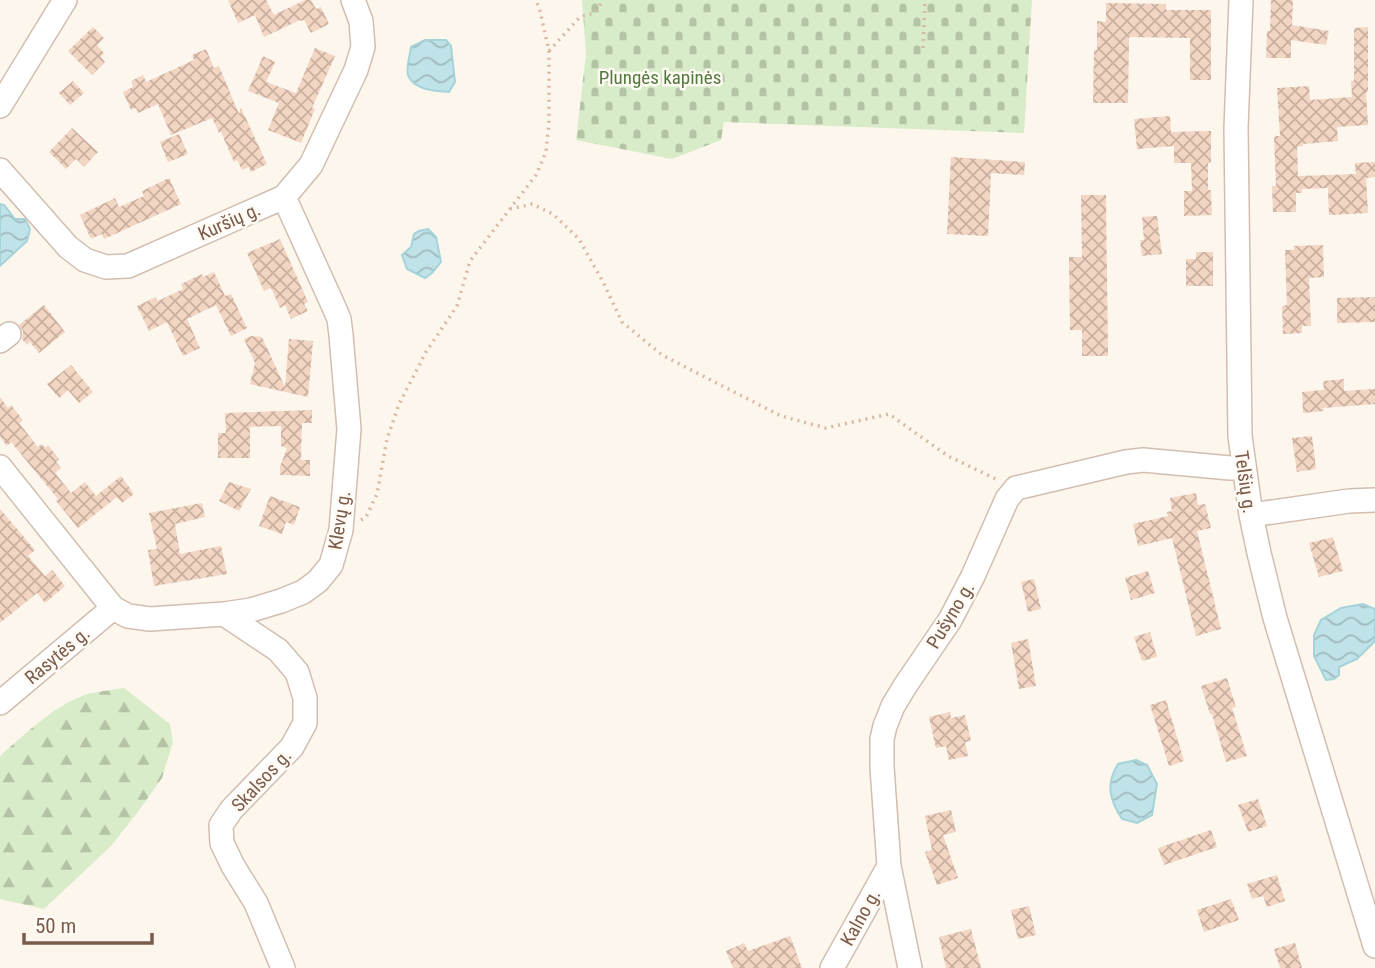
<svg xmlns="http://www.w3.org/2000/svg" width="1375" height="968" viewBox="0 0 1375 968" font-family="'Roboto Condensed',sans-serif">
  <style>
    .forest { fill: url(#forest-firs) }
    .cemetery { fill: url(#cemetery-stones) }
    .water { fill: url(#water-waves); stroke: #a5d3da; stroke-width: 2 }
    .building { fill: url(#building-cross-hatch) }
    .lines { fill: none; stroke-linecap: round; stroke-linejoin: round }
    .minor-casing { stroke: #d1beb0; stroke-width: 26 }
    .path { stroke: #d9b8a5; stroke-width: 3.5; stroke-dasharray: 2 5; stroke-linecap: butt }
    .minor { stroke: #fff; stroke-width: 23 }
    .labels { text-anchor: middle; stroke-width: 5; stroke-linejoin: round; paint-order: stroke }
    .park-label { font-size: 19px; fill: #537a41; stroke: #fffaf3 }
    .street-label { font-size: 19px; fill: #7a5c4d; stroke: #fffaf3 }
  </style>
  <defs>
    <pattern id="forest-firs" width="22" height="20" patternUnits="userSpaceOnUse" patternTransform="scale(1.75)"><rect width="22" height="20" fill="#d8ecc9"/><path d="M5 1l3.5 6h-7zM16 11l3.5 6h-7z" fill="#b4c2a5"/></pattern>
    <pattern id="cemetery-stones" width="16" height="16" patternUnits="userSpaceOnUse" patternTransform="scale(1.75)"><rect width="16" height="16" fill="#d8ecc9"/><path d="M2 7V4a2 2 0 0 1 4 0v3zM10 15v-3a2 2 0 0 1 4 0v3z" fill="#b4c2a5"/></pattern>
    <pattern id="water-waves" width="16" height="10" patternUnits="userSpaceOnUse" patternTransform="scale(1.75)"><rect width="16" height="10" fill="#bfe3e8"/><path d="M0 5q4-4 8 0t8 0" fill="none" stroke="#a0bbbe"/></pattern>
    <pattern id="building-cross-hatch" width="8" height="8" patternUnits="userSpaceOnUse" patternTransform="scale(1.75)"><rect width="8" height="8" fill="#f3d5c3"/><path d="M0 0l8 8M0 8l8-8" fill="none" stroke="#cab0a1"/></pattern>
  </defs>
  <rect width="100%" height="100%" fill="#fdf6ec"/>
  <!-- forest -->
  <path class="forest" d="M124,688L170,724L173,742L162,778L137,813L111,846L44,909L0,899V756C25,734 58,702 91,693C102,691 113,690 124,688Z"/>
  <!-- cemetery -->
  <path class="cemetery" d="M582,0H1032L1024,133L724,122L721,140L672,159L576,140L586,54Z"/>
  <!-- water -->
  <path class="water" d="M425,40H446L451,46L455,82L449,92C436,91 413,90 408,75C406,68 410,55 411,47Z
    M0,204L4,205L15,219H25L30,229L27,241L0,266Z
    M428,229L436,237L441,262L432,273L425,278L407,269L402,255L411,247L414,234L419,231Z
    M1363,604L1375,609V641L1357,659L1339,667V675L1334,679L1326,680L1314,656V635L1321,620L1341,608Z
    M1136,760L1147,765L1157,784L1152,815L1137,823L1122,819C1110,800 1105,785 1118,764Z"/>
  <!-- building -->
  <path class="building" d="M228,0H266L274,15L305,0H311L316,9L321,7L329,24L311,33L304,20L301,21L300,20L264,37L255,15L238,23Z
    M1271,0H1293L1292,25L1329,31L1326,45L1291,40V58H1266L1267,31H1270Z
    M1106,3L1166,4V10H1211V80H1190V38L1129,37L1128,103H1093L1094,50H1097V21L1106,22Z
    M93,27L104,38L97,45L104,53L101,57L105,62L92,75L68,51Z
    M1368,27V92H1366L1368,125L1337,127L1338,141L1303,144V146L1297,147L1298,176L1356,174L1355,163L1375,162V177L1366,178L1368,213L1329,215L1328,188L1302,189V193H1296V212H1273L1272,186H1276L1274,136H1280L1277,88L1309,86L1310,100L1352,97L1351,81H1354V28Z
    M315,48L335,56L312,108L315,109L301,143L268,130L279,103L248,91L263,56L275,62L266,82L296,93Z
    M206,49L214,68L219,66L239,114L241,108L267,164L251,172L249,167L242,170L237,160L234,162L221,132L219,133L212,118L171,135L158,104L138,113L136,108L131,110L123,92L133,87L131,81L143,75L146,82L194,60L192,55Z
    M73,81L84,93L70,105L59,93Z
    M1170,116L1171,132L1211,131V162L1208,163V190H1211L1212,215L1184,216V191H1192L1191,163H1174V146L1137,149L1134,119Z
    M72,128L98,152L84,167L76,159L66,169L49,152Z
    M179,134L188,154L168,162L160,142Z
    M951,157L1025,162L1024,175L991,173L988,236L947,234Z
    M169,178L181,204L104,239L102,234L91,239L80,215L115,198L119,207L144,196L142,191Z
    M1081,195H1106L1108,356H1082V330H1070L1069,257H1082Z
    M1157,216L1162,254L1142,256L1140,240H1144L1142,217Z
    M280,239L308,302L304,304L308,311L291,319L285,305L280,308L271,288L264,291L247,253Z
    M1323,245L1324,277L1309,278L1311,326H1302V333L1283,334L1282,306L1287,305L1285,250H1294V246Z
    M1196,252H1213V286H1186V259H1196Z
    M214,272L225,296L231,294L247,328L231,336L216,305L187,319L200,348L183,356L167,322L149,331L137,306L156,297L158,301L183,289L181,284L202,274L203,277Z
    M1375,297V322L1337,323V298Z
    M44,305L65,332L39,353L30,342L27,345L22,339L23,331L19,325Z
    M251,336L262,337L285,387L289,339L313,341L308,397L250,384L255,363L244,339Z
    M71,365L93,392L79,403L68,390L59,398L47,384Z
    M1344,379V391L1375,389V404L1323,408L1324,411L1303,413L1302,392L1324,390L1323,381Z
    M0,397L8,408L11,405L23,420L19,423L38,447L42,444L45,448L48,445L59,459L56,462L61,468L55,473L71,493L85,482L96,496L121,476L134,494L122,503L117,497L78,528L56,501L58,499L11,442L7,446L0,437Z
    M312,410V423H302L301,460H310V476L280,475V467L287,448L281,446V426L250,427V458H218V433H226L225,413Z
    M1312,436L1316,469L1297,472L1292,438Z
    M229,482L251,489L239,511L219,501Z
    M1196,493L1198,505L1205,504L1211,528L1197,531L1221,629L1196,636L1172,538L1138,546L1133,524L1168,516L1167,512L1172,511L1170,498Z
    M270,496L300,507L294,525L286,522L282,534L259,526Z
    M202,503L205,517L175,524L180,554L221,546L227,574L154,586L148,550L157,549L149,513Z
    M0,509L35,550L28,556L45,576L52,570L65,586L45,603L37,593L0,623Z
    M1333,537L1343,571L1319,577L1309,543Z
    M1148,571L1155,593L1131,600L1125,578Z
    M1034,579L1041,609L1028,612L1021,582Z
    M1150,632L1157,657L1142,661L1134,637Z
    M1028,639L1036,686L1019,689L1011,643Z
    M1227,678L1236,707L1232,708L1247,756L1226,762L1212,714H1210L1201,686Z
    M1166,700L1184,761L1169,766L1150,705Z
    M950,712L951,718L965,715L971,741L965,742L968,756L949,760L946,746L936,748L929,717Z
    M1258,799L1267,826L1248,832L1238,805Z
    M951,810L956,832L943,835L958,878L937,885L925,852L932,850L925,816Z
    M1211,830L1217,847L1164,865L1158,848Z
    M1277,875L1285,901L1267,907L1263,896L1252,899L1247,884Z
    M1231,899L1239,920L1204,932L1197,910Z
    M1029,906L1036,935L1018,939L1011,910Z
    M971,929L981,968H946L939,937Z
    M790,936L802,968H733L726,951L744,943L748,951Z
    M1295,943L1302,968H1280L1274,949Z"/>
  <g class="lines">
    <!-- minor casing -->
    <g class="minor-casing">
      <path id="minor" d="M1241,0L1236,128L1240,436L1251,515L1259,553L1275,618L1375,946
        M0,106L65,0
        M0,170L68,247L85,260L106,267L128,266L284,197L311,165L356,70L363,47L361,21L353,0
        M0,341L9,334
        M0,467L113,608L128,616L150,619L224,614L251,610L281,601L303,592L318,581L331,565L341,530L349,429L341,335L339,319L333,305L284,197
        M1251,515L1349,501L1375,500
        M224,614L278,650L297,672L305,698V723L292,747L232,809L221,825L222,843L233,866L256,903L283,968
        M0,703L113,608
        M832,968L889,866
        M910,968L889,866L882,767V739L885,726L893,706L905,686L950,620L973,576L1007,499L1016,488L1126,462L1143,460L1230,468H1243"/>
    </g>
    <!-- path -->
    <path class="path" d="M923,48L925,0
      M549,51L580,17L594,13L604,0
      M510,209L532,204L553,214L579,239L603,282L622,322L662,355L781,416L826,428L889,414L948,456L998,480
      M361,520L366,517L377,494L387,439L399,404L426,352L457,306L470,261L536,175L546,152L549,123V51L540,11L536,0"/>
    <!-- minor -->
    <use href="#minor" class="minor"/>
  </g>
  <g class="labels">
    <!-- park labels -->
    <g class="park-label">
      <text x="660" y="84">Plungės kapinės</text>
    </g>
    <!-- street labels -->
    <g class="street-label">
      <text transform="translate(229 221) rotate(-24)" y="7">Kuršių g.</text>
      <text transform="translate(1246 482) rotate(82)" y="7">Telšių g.</text>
      <text transform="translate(339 520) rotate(-81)" y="7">Klevų g.</text>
      <text transform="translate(950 615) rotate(-59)" y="7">Pušyno g.</text>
      <text transform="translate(57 655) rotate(-40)" y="7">Rasytės g.</text>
      <text transform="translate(261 780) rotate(-47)" y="7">Skalsos g.</text>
      <text transform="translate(860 917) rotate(-61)" y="7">Kalno g.</text>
    </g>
  </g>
  <!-- scale -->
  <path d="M24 933v10h128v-10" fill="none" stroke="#7a5c4d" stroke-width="3.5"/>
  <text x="35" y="933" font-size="21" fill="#7a5c4d" stroke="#fffaf3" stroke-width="5" paint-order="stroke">50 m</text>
</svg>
